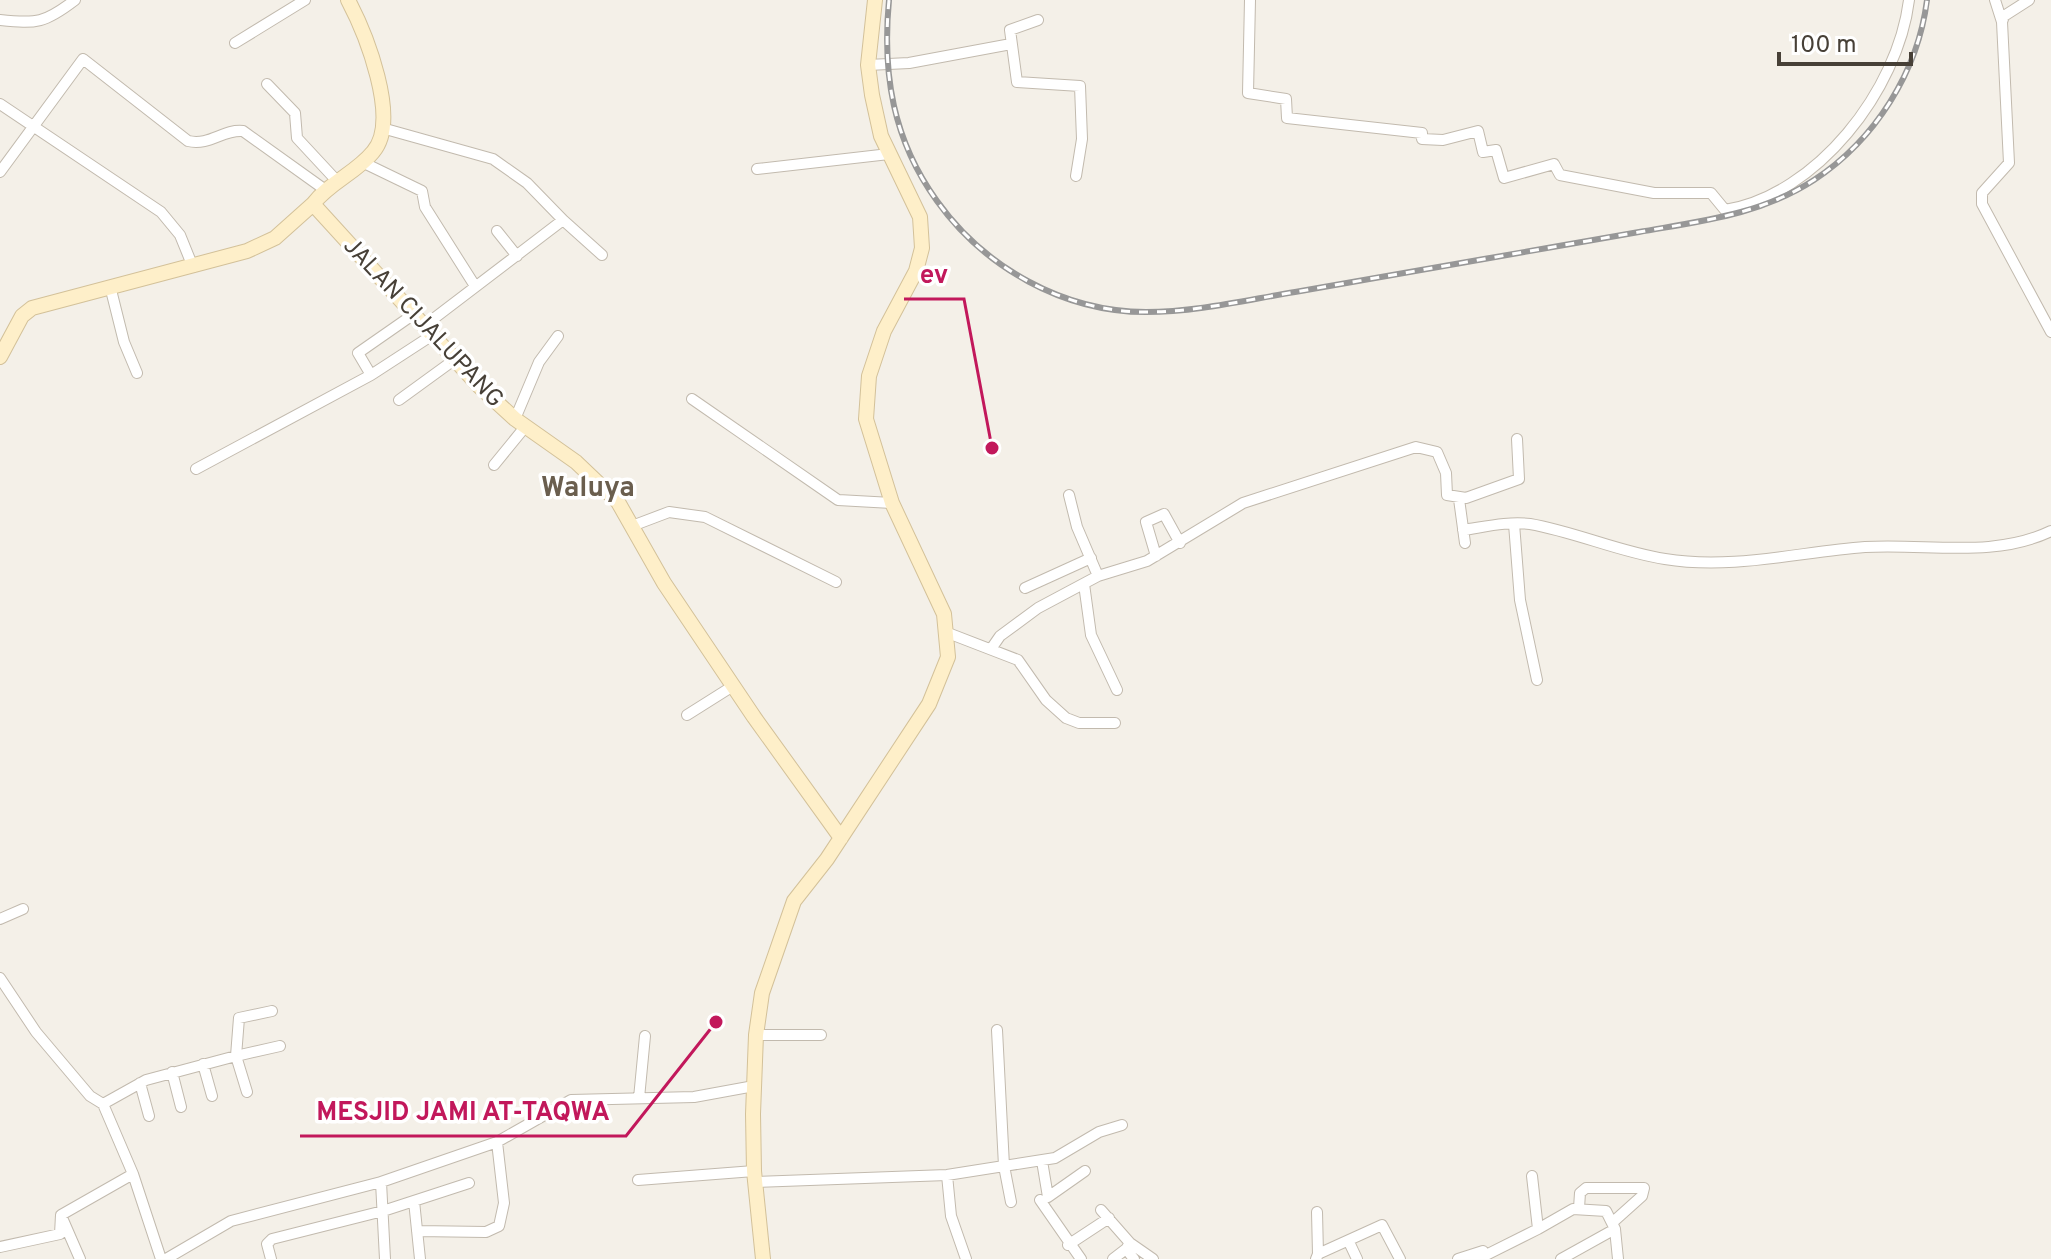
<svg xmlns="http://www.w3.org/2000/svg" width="2051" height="1259" viewBox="0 0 2051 1259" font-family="Overpass,sans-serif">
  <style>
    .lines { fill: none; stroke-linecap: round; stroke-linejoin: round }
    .street-casing { stroke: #c2baae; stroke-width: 12 }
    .secondary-casing { stroke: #d3c199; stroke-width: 16 }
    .street { stroke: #fff; stroke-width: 10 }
    .secondary { stroke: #feefc9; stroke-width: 14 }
    .rail-casing { stroke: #979797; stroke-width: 6 }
    .rail { stroke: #fff; stroke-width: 3; stroke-dasharray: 9; stroke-linecap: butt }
    .labels { text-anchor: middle; stroke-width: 7; stroke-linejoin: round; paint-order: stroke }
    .street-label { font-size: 24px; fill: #474037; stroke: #fff }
    .quarter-label { font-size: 28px; font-weight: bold; fill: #6a5e4e; stroke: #fff }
    .leader { fill: none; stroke: #c2185b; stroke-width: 3 }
    .callout-dot { fill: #c2185b; stroke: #fff; stroke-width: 3 }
    .callout-label { font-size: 26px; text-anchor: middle; font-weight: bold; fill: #c2185b; stroke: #fff; stroke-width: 7; stroke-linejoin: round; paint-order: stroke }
  </style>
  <rect width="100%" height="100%" fill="#f4f0e8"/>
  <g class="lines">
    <!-- street casing -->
    <g class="street-casing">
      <path id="street" d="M1250,0L1248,93L1286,99L1287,118L1422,133V139L1443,140L1478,131L1483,152L1496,150L1504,178L1554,164L1560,175L1654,193H1711L1725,210C1817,195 1898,90 1909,0
        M1995,0L2002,22L2009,163L1982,193V204L2051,332
        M0,20C37,24 45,23 75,0
        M1038,20L1010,30L1017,82L1080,86L1082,139L1076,176
        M2002,22L2004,16L2029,0
        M235,43L305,0
        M868,65L909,63L1011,44
        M267,84L295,113L297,138L336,180
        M0,104L161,212L180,235L193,267
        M382,128L493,159L527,183L563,220L424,326
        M362,162L422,191L425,207L475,286
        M757,169L889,154
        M0,172L83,59L188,141C210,146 223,129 243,131L324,189
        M563,220L602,255
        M497,231L517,256
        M111,290L124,342L137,373
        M371,375L431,336
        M692,399L838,500L892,503
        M399,400L454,360
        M515,419L539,362L558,336
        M494,465L525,427
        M196,469L371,375L358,353L414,314
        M1069,495L1077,527L1098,576
        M1459,499L1465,543
        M1514,524L1520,600L1537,680
        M632,526L669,512L705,517L836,582
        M1463,530C1484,527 1509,521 1530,524C1576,532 1619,552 1665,559C1732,570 1799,552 1865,547C1927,543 1993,559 2051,531
        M1156,556L1146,522L1164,514L1180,543
        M1084,584L1091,635L1117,690
        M1025,588L1091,558
        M948,633L1018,660L1046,700L1066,718L1079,723H1115
        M991,649L1000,636L1038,608L1098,576L1147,561L1243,503L1416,447L1437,452L1446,473L1447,495L1466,498L1519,479L1517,439
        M687,715L733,686
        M0,919L23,909
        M0,978L36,1032L90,1096L103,1104L133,1174L61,1215L60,1234L0,1247
        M272,1011L239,1018L236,1056L280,1046
        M756,1035H821
        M203,1064L212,1096
        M172,1072L181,1107
        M140,1083L149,1116
        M639,1098L645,1036
        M103,1104L146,1080L236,1056L247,1092
        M1042,1161L1048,1197L1085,1171
        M133,1174L161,1259
        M947,1175L951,1216L966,1259
        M638,1180L754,1171
        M755,1182L947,1175L1004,1166L997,1030
        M1040,1200L1081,1259
        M414,1201L420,1259
        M1011,1202L1004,1166L1055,1158L1099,1132L1122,1125
        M1579,1208L1580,1193L1586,1188H1644L1642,1196L1613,1222
        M1101,1210L1130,1243
        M1317,1212L1318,1254
        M63,1220L80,1259
        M1538,1229L1573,1209L1606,1211L1615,1229L1618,1259
        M417,1231L486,1232L499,1226L504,1203L497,1142
        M1349,1242L1357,1259
        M1068,1245L1109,1218
        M1126,1249L1130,1243L1153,1259
        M166,1259L231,1221L381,1182
        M271,1259L267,1244L272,1239L383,1211L469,1183
        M385,1259L381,1182L497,1142L571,1100L694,1097L754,1086
        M1113,1259L1126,1249L1134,1259
        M1316,1259L1318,1254L1382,1225L1400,1259
        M1458,1259L1483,1251
        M1478,1259L1538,1229L1532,1176
        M1561,1259L1615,1229"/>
    </g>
    <!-- secondary casing -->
    <g class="secondary-casing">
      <path id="secondary" d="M313,204C330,182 356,173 373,152C401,120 365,32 348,0
        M0,357L22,316L32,308L247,251L275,238L313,204L479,386L515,419L576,462L618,502L664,583L754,717L841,838
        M763,1259L754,1171L753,1114L756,1035L762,993L794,901L827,859L929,704L948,657L944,614L892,503L866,419L869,376L884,331L916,271L922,248L920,217L881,136L872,95L868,65L875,0"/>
    </g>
    <!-- street -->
    <use href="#street" class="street"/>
    <!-- secondary -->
    <use href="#secondary" class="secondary"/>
    <!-- rail casing -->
    <g class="rail-casing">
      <path id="rail" d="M889,0C882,74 893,140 937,201C984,267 1063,312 1146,312C1196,312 1246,300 1295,292C1358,281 1421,270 1484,259C1536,250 1587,241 1639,232C1701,221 1760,215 1814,180C1875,140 1918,72 1927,0"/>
    </g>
    <!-- rail -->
    <use href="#rail" class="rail"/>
  </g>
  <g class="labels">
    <!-- street labels -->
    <g class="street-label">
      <text transform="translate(424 322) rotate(47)" y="8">JALAN CIJALUPANG</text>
    </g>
    <!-- quarter labels -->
    <g class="quarter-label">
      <text x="588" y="496">Waluya</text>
    </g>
  </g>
  <!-- callouts -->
  <path class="leader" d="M992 448L964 299H904M716 1022L626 1136H300"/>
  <g class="callout-dot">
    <circle cx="992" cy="448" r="8"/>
    <circle cx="716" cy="1022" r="8"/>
  </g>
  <g class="callout-label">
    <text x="934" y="283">ev</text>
    <text x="463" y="1120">MESJID JAMI AT-TAQWA</text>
  </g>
  <!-- scale -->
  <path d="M1779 52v12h132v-12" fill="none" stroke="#474037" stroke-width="4"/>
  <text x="1791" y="52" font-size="24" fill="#474037" stroke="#ffffff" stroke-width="6" paint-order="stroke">100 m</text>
</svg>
